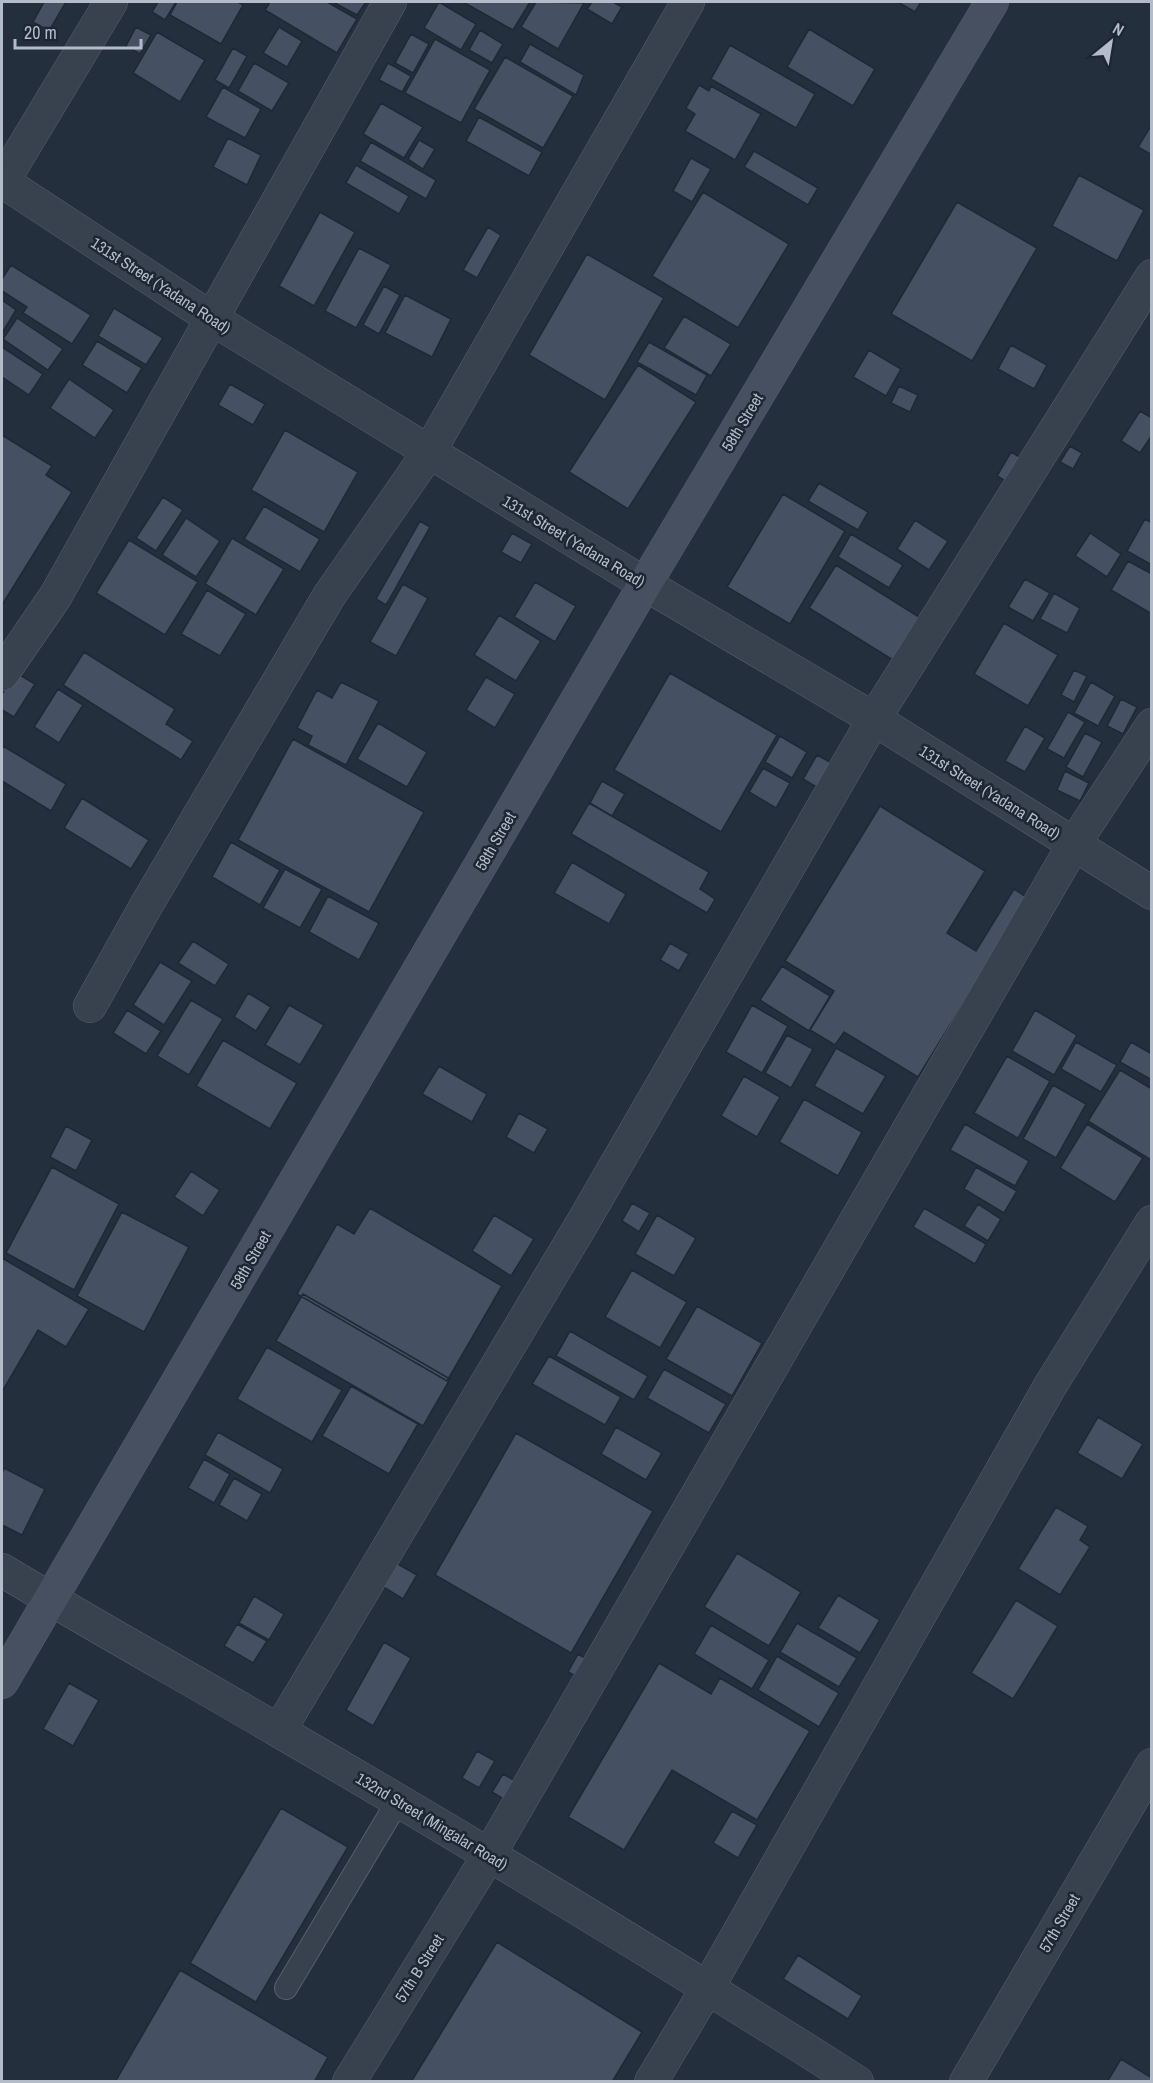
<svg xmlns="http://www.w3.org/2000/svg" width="1153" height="2083" viewBox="0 0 1153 2083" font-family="'Archivo Narrow',sans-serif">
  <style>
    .building { fill: #455162; stroke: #1f2835; stroke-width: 1.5 }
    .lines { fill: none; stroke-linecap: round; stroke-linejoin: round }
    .service-casing { stroke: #565f6c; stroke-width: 24 }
    .minor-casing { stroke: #565f6c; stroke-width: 34 }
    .tertiary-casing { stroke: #565f6c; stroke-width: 34 }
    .secondary-casing { stroke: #565f6c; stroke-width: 34 }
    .service { stroke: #38414e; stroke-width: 22 }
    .minor { stroke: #38414e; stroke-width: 33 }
    .tertiary { stroke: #38414e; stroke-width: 33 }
    .secondary { stroke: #465061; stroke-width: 33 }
    .labels { text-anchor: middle; stroke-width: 5; stroke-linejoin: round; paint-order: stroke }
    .street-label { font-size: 16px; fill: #b4bcc9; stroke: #1d2633 }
  </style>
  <rect width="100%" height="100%" fill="#242f3e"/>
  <!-- building -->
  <path class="building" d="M44,2H66L49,31L33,22Z
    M158,2H176L165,20L152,12Z
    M177,2H238L243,5L221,44L170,15Z
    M270,2H327L357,19L337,53L265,10Z
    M333,2H366L357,15Z
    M439,2L476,24L461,50L424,28Z
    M463,2H530L513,30Z
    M536,2L584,3L558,49L521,27Z
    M592,2H613L622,7L612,24L587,9Z
    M898,2H921L915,12Z
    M136,27L151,35L140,54L126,46Z
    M279,27L302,41L287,67L263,53Z
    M809,29L875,69L853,106L787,67Z
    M480,30L503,44L492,63L469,50Z
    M157,32L205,60L180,102L133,73Z
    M411,34L429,44L413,73L395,63Z
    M435,39L490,70L461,123L405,93Z
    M530,44L584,75L576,95L520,62Z
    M730,45L815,94L796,128L711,79Z
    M233,48L247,56L229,88L215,80Z
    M505,57L573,96L543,148L474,109Z
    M254,63L289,83L272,111L238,91Z
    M388,63L411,76L402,92L379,80Z
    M699,85L709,91L711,86L761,114L735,160L685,131L695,114L686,108Z
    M223,87L261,109L245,138L206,117Z
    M381,103L423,127L404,158L363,134Z
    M479,117L542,152L529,176L466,141Z
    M1152,124V155L1138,147Z
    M228,138L261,155L247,185L213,167Z
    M419,140L435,149L423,169L408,159Z
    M371,142L436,180L426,199L360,161Z
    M754,151L818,188L808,205L744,167Z
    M691,158L711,169L692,202L673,191Z
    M356,165L409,196L399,214L346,183Z
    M1079,175L1144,210L1117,261L1052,226Z
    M703,192L789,244L738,328L652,276Z
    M957,202L1037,248L972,361L891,314Z
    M320,212L355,232L314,306L279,286Z
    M488,227L501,235L477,278L463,270Z
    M359,248L391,265L356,328L325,311Z
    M587,254L664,298L605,400L529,355Z
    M11,265L91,315L72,344L23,313L27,307L2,291V279Z
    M384,286L400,295L379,334L363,325Z
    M405,295L451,319L432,357L385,333Z
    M2,300L16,310L2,333Z
    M114,308L163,338L146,365L98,336Z
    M684,316L731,344L711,376L664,348Z
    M17,318L63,349L48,370L3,339Z
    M97,341L142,368L127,393L82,365Z
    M649,342L707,375L696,395L637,362Z
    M1011,345L1047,365L1034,389L998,369Z
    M2,347L43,374L29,395L2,377Z
    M869,350L901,369L886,396L853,377Z
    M638,365L696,402L628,509L569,472Z
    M69,379L114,410L95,438L50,408Z
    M230,384L265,404L253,425L218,405Z
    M899,386L918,395L910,412L891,403Z
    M1140,411L1152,418V435L1140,453L1121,441Z
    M285,430L358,472L324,532L251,490Z
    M2,435L52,466L46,475L72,492L2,605Z
    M1070,446L1082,453L1073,469L1060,462Z
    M1011,452L1030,463L1016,487L997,476Z
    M819,483L868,512L858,530L808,501Z
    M783,494L845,531L790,624L727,587Z
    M163,497L183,510L156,551L136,538Z
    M264,506L320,539L300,572L244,539Z
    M186,518L220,541L196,577L162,555Z
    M1145,519L1152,523V565L1127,551Z
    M915,520L948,541L929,570L897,549Z
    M420,521L430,527L386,605L376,599Z
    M512,533L532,544L521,563L501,552Z
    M1090,533L1121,554L1107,577L1075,556Z
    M851,534L903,565L889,588L838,557Z
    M232,538L284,569L256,615L205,584Z
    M129,540L198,582L165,635L96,593Z
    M1128,561L1152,574V614L1111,590Z
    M836,565L919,617L893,660L809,608Z
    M1025,579L1050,593L1033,621L1008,607Z
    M535,582L576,606L555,642L514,617Z
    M403,584L428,598L396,656L370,642Z
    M207,590L246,614L220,656L181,634Z
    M1054,593L1080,608L1067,633L1040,619Z
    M499,615L541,641L516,681L474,655Z
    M1004,623L1058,655L1028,706L974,674Z
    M84,652L175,709L166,724L193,741L181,760L63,685Z
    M1074,670L1087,676L1074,702L1061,695Z
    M15,672L35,684L14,717L2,710V694Z
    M670,673L777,735L721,832L614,770Z
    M486,677L515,694L495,728L466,710Z
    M341,682L379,701L346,765L308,745L312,736L297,728L317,690L332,698Z
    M1091,682L1115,696L1098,726L1074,713Z
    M58,689L83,705L59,743L34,727Z
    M1121,699L1137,707L1123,734L1107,726Z
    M1068,712L1085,722L1064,758L1047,749Z
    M378,723L427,752L407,787L357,759Z
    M1025,726L1045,738L1025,772L1005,761Z
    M1085,733L1102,742L1083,777L1066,767Z
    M780,736L807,752L792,778L765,762Z
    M293,739L424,812L369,912L238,840Z
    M3,746L66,784L51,811L2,781V749Z
    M817,755L839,767L825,792L803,779Z
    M763,768L790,783L776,808L749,792Z
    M1065,771L1089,783L1080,801L1057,790Z
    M602,781L625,794L612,816L590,803Z
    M82,798L149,840L131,869L64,828Z
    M589,803L709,872L700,889L715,899L707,913L571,834Z
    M880,806L985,871L947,933L976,951L1014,889L1028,898L918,1077L844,1032L835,1045L810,1030L834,991L785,961Z
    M231,842L280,870L260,905L212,877Z
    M572,862L626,894L609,924L554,893Z
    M285,869L322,889L300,928L263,908Z
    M328,896L379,923L359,960L309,932Z
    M193,941L229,964L215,986L178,963Z
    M670,943L689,954L679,971L660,960Z
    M160,962L192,981L164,1025L133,1005Z
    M782,966L830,996L809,1031L760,1000Z
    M248,993L271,1007L256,1031L234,1017Z
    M191,1000L223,1019L189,1075L157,1056Z
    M289,1005L324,1025L300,1065L265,1045Z
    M752,1005L788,1026L762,1073L726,1052Z
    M127,1010L161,1031L146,1054L113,1033Z
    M1035,1010L1077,1035L1054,1075L1012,1051Z
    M787,1035L813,1049L791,1088L765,1073Z
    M223,1040L297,1083L270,1129L196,1086Z
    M1076,1042L1117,1065L1101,1092L1061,1069Z
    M1131,1042L1152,1054V1080L1120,1062Z
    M836,1048L886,1076L863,1114L814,1086Z
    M1007,1056L1050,1081L1018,1138L974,1113Z
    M439,1066L487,1094L472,1122L422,1094Z
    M1120,1070L1152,1089L1151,1160L1088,1121Z
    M744,1076L780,1097L757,1137L721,1116Z
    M1053,1085L1086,1104L1056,1158L1023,1139Z
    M804,1099L862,1132L838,1176L779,1142Z
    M519,1113L548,1129L534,1153L506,1137Z
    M965,1124L1029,1161L1015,1186L950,1150Z
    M1087,1124L1143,1158L1115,1202L1060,1168Z
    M66,1126L92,1140L76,1171L50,1157Z
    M52,1167L119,1204L74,1290L6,1253Z
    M976,1167L1017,1191L1004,1213L964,1189Z
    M191,1171L220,1190L203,1216L174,1197Z
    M632,1203L650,1213L639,1232L622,1221Z
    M978,1204L1001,1219L988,1241L964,1226Z
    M370,1208L502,1286L447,1381L297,1294L337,1224L354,1234Z
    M924,1208L986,1244L975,1264L913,1227Z
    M122,1212L189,1247L144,1332L77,1296Z
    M494,1215L534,1239L511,1276L472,1251Z
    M657,1215L696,1238L674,1276L635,1254Z
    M2,1258L89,1309L66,1347L38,1330L2,1392Z
    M632,1270L687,1302L660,1348L605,1317Z
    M303,1294L450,1379L423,1426L276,1341Z
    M697,1306L762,1343L732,1396L666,1359Z
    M570,1331L648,1376L634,1400L556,1356Z
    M267,1347L342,1390L312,1442L237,1399Z
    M549,1356L621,1397L605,1425L532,1384Z
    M664,1369L726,1404L709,1433L647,1398Z
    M351,1386L418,1424L389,1474L322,1436Z
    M1098,1417L1143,1444L1122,1479L1077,1453Z
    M616,1427L662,1453L646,1480L601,1454Z
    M218,1432L283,1469L270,1493L205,1455Z
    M516,1433L653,1511L571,1653L435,1575Z
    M204,1459L230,1474L214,1503L188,1488Z
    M4,1468L45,1489L22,1535L2,1525V1473Z
    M234,1478L262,1494L247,1521L219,1505Z
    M1056,1507L1088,1526L1080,1540L1090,1547L1060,1595L1018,1569Z
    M737,1553L801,1592L769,1646L704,1607Z
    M391,1560L417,1575L403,1599L377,1583Z
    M838,1595L880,1620L860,1653L818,1628Z
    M254,1596L284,1614L269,1640L239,1623Z
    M1016,1600L1058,1626L1013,1699L971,1673Z
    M797,1623L857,1658L839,1687L780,1652Z
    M237,1624L267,1641L253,1663L224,1646Z
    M711,1625L769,1660L752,1689L694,1654Z
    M384,1642L411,1658L373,1726L346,1710Z
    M578,1654L597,1665L587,1682L568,1672Z
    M777,1656L839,1693L819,1727L758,1690Z
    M659,1663L711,1694L720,1678L810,1731L757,1820L672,1770L624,1850L568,1817Z
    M69,1683L99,1700L73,1746L43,1729Z
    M477,1751L495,1761L479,1788L462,1778Z
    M503,1774L524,1786L514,1805L492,1792Z
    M281,1808L348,1847L256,2002L190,1963Z
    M732,1811L757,1825L738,1858L713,1843Z
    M497,1942L642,2032L612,2082H411Z
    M798,1955L862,1996L848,2019L783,1979Z
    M180,1970L328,2057L314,2082H115Z
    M1121,2059L1152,2078V2082H1107Z"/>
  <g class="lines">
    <!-- service casing -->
    <g class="service-casing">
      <path id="service" d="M286,1988L398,1801"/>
    </g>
    <!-- minor casing -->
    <g class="minor-casing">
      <path id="minor" d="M2,183L111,2
        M2,674L55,597L390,2
        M90,1006L147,904L329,596L429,452L688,2
        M2,1570C93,1625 187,1677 279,1731C474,1844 667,1961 857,2082
        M279,1731L583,1222L874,719L1152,276
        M349,2082L489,1855L1074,844L1152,725
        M651,2082L708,1987L1050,1386L1152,1222
        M966,2082L1152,1765"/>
    </g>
    <!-- tertiary casing -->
    <g class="tertiary-casing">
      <path id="tertiary" d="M2,181L211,318L645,584L874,719L1152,893"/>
    </g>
    <!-- secondary casing -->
    <g class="secondary-casing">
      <path id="secondary" d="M2,1682L645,584L992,2"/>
    </g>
    <!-- service -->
    <use href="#service" class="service"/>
    <!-- minor -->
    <use href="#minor" class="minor"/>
    <!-- tertiary -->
    <use href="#tertiary" class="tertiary"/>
    <!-- secondary -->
    <use href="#secondary" class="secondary"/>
  </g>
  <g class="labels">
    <!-- street labels -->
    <g class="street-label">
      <text transform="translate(161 285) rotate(33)" y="6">131st Street (Yadana Road)</text>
      <text transform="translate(742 422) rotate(-59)" y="6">58th Street</text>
      <text transform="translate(574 541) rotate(31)" y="6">131st Street (Yadana Road)</text>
      <text transform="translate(990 792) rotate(32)" y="6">131st Street (Yadana Road)</text>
      <text transform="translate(495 841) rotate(-60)" y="6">58th Street</text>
      <text transform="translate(250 1260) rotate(-60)" y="6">58th Street</text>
      <text transform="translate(432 1821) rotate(31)" y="6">132nd Street (Mingalar Road)</text>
      <text transform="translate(1059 1923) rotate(-60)" y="6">57th Street</text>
      <text transform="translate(419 1968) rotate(-58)" y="6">57th B Street</text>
    </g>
  </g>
  <!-- border -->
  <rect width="1153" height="2083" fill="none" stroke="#b4bcc9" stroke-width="6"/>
  <!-- north arrow -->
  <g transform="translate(1111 42) rotate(30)" stroke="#1d2633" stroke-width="4.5" paint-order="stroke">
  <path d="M0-4.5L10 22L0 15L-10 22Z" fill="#b4bcc9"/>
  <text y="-9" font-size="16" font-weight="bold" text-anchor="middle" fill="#b4bcc9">N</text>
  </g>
  <!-- scale -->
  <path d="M15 39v9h126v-9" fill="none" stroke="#b4bcc9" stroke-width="3"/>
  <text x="24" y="39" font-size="18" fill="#b4bcc9" stroke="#1d2633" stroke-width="4.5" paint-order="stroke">20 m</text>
</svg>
